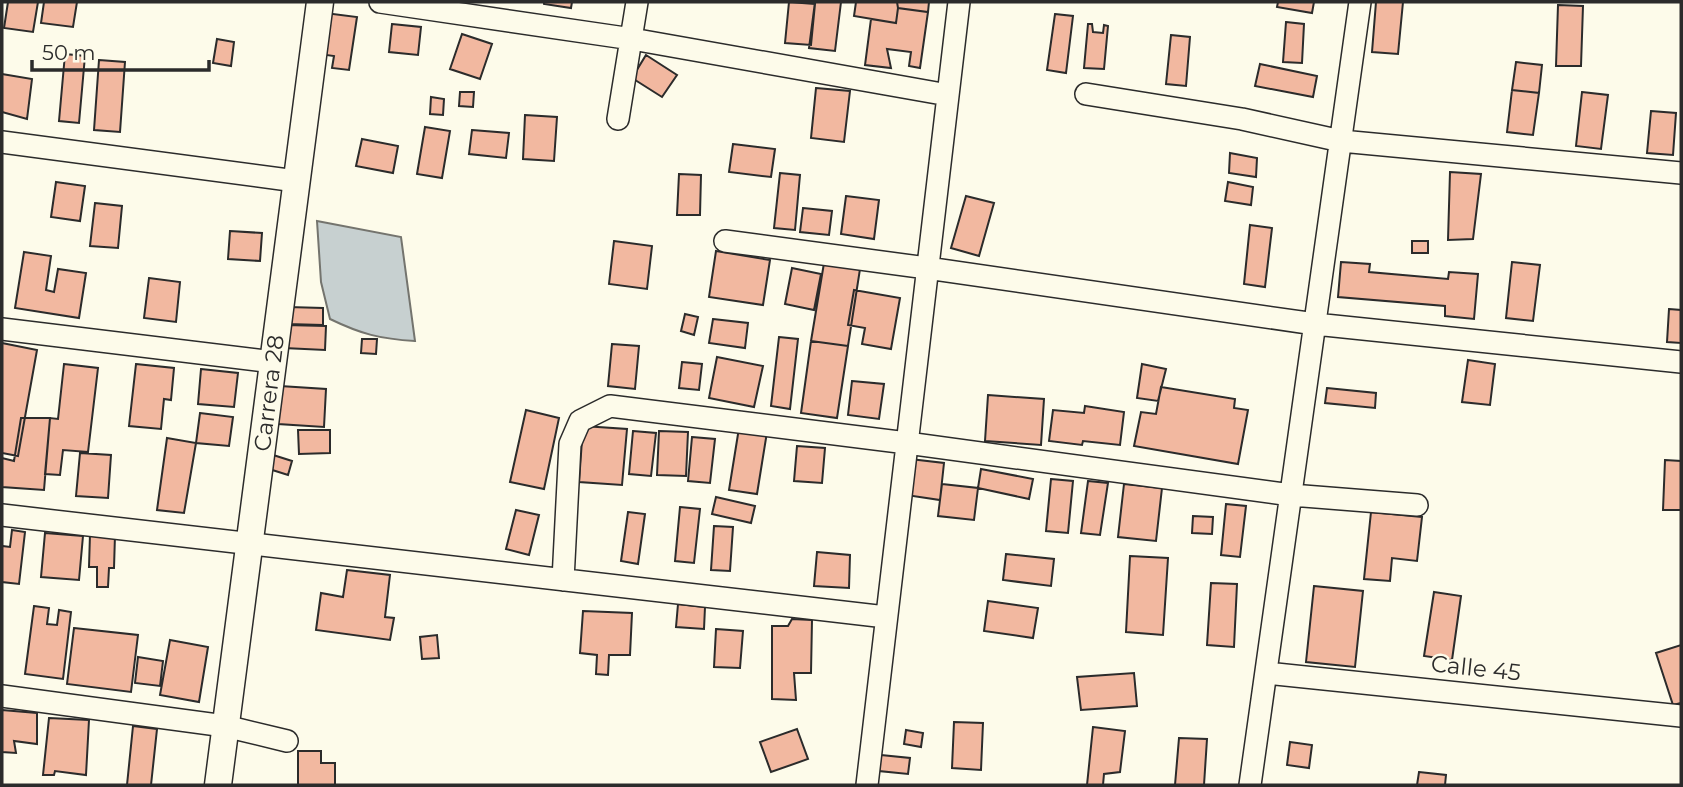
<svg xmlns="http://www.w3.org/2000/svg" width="1683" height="787" viewBox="0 0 1683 787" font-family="Montserrat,sans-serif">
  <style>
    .water { fill: #c7d0d0; stroke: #74746e; stroke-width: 2 }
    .building { fill: #f2b8a0; stroke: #2b2b2b; stroke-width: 2 }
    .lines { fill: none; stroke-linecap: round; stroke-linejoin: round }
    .minor-casing { stroke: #2b2b2b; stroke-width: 24 }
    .tertiary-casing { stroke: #2b2b2b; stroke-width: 29 }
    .minor { stroke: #fdfbea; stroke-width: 21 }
    .tertiary { stroke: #fdfbea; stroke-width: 26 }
    .labels { text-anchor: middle; stroke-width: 5; stroke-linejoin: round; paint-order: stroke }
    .street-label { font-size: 23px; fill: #2b2b2b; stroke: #fdfbea }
  </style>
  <rect width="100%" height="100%" fill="#fdfbea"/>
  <!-- water -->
  <path class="water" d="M317,221L401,237L415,341C380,339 361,334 330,319L321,282Z"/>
  <!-- building -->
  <path class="building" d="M8,2H38L33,32L4,28Z
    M44,2H77L73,27L41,23Z
    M544,2H572L571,8L544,4Z
    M789,2L815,4L811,45L785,43Z
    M815,2H841L835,51L809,48Z
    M856,2H897L898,8L896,23L854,16Z
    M897,2H929L928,12L898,8Z
    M1278,2H1314L1312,13L1277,7Z
    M1376,2H1403L1398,54L1372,52Z
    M1558,5L1583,6L1581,66H1556Z
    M898,8L928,12L920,68L909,66L911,52L887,49L891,68L865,65L871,19L896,23Z
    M325,13L357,17L349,70L332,68L334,56L319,54Z
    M1055,14L1073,16L1066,73L1047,70Z
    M1286,22L1304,24L1302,63L1283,62Z
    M392,24L421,27L418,55L389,52Z
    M1088,24H1092L1093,32L1103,33L1104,25L1108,26L1104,69L1084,68Z
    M462,34L492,44L480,79L450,69Z
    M1171,35L1190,37L1186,86L1166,84Z
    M217,39L234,42L231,66L213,63Z
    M65,54L85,56L79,123L59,121Z
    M646,55L677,75L662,97L632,78Z
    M99,60L125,62L120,132L94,130Z
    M1516,62L1542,65L1539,93L1512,90Z
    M1260,64L1317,76L1313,97L1255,86Z
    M2,74L32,79L27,119L2,112Z
    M816,88L850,91L844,142L811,138Z
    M1512,90L1539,93L1533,135L1507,132Z
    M460,92H474L473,107L459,106Z
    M1582,92L1608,95L1601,149L1576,146Z
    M431,97L444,99L443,115L430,114Z
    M1651,111L1676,113L1673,155L1647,153Z
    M525,115L557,117L554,161L523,159Z
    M425,127L450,131L442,178L417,174Z
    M472,130L509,133L506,158L469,154Z
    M362,139L398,146L393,173L356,166Z
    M733,144L775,149L771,177L729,172Z
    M1230,153L1257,158L1256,177L1229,173Z
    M1450,172L1481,174L1473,239L1448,240Z
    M780,173L800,175L795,230L774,228Z
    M679,174L701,175L700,215H677Z
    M56,182L85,186L80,221L51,217Z
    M1228,182L1253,187L1251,205L1225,201Z
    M846,196L879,200L874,239L841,234Z
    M966,196L994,203L979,256L951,248Z
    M95,203L122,206L118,248L90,246Z
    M803,208L832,211L829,235L800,232Z
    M1250,225L1272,228L1265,287L1244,284Z
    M230,231L262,233L260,261L228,259Z
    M614,241L652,246L647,289L609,284Z
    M1412,241H1428V253H1412Z
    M716,251L770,260L763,305L709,297Z
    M24,252L51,256L46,290L54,292L58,269L86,273L79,318L15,308Z
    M1341,262L1370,264L1369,272L1448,279L1449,272L1478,274L1474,319L1445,316V306L1338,297Z
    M1512,262L1540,265L1533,321L1506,318Z
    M824,263L860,269L848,346L811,341Z
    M792,268L821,274L814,310L785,304Z
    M149,278L180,282L176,322L144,318Z
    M854,290L900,298L891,349L862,344L865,328L848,325Z
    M288,307L323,308V325L287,324Z
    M1669,309L1681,310V343L1667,342Z
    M685,314L698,317L694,335L681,331Z
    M713,319L748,323L745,348L709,343Z
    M285,325L326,326L325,350L284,348Z
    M779,337L798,339L790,409L771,406Z
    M362,339H377L376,354L361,353Z
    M811,341L848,346L837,418L801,413Z
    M2,343L37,350L18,456L2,453Z
    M612,344L639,346L635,389L608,386Z
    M717,357L763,366L754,407L709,398Z
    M1468,360L1495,364L1490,405L1462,402Z
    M682,362L702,364L699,390L679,388Z
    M64,364L98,368L88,452L63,450L60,475L45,474L50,418L58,419Z
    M136,364L174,368L171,400L164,399L161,429L129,426Z
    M1142,364L1166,369L1158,401L1137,398Z
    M201,369L238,373L234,407L198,404Z
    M852,381L884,384L879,419L848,415Z
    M280,386L326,389L324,427L278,424Z
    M1161,387L1235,399L1234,408L1248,410L1238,464L1134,446L1141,412L1156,414Z
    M1327,388L1376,393L1375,408L1325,403Z
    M988,395L1044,399L1041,445L985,441Z
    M1085,406L1124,412L1120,445L1083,441L1082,445L1049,441L1053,410L1084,413Z
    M526,410L559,418L544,489L510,482Z
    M200,413L233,417L229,446L196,443Z
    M21,418H50L44,490L2,487V458L14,461Z
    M583,426L627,429L622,485L579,482Z
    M739,428L767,432L757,494L729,490Z
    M298,430H330V453L299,454Z
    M633,431L656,433L651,476L629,474Z
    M659,431L688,432L686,476L657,475Z
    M692,437L715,439L710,483L688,481Z
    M167,438L196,443L184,513L157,510Z
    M797,446L825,448L822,483L794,481Z
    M80,453L111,455L108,498L76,496Z
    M270,454L292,461L288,475L266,468Z
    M910,459L944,463L940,500L906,495Z
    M1665,460L1681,461V510H1663Z
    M981,469L1033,479L1029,499L978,488Z
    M1051,479L1073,481L1068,533L1046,531Z
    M1088,481L1108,483L1100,535L1081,533Z
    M942,484L978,488L974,520L938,516Z
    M1124,484L1162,488L1156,541L1118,537Z
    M716,497L755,506L751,523L712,514Z
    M1226,504L1246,506L1240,557L1221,555Z
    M680,507L700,509L694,563L675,561Z
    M516,510L539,515L529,555L506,549Z
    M628,512L645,514L638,564L621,561Z
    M1371,512L1422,517L1417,561L1392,558L1390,581L1364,579Z
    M1193,516L1213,517L1212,534L1192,533Z
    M714,526L733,527L730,571L711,570Z
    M12,530L25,532L19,584L2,582V546L10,547Z
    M45,533L83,536L79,580L41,577Z
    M90,534L115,535L114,568H109L108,587H97V567H89Z
    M817,552L850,555L849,588L814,586Z
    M1006,554L1054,559L1051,586L1003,580Z
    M1130,556L1168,558L1163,635L1126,632Z
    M347,570L390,575L385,617L394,618L390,640L316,630L321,593L343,597Z
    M1211,583L1237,584L1234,647L1207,645Z
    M1314,586L1363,591L1355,667L1306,662Z
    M1434,592L1461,596L1452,660L1424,656Z
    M988,601L1038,608L1033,638L984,631Z
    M678,604L705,607L704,629L676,627Z
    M34,606L49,608L47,624L57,625L59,610L71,612L63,679L25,674Z
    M583,611L632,613L630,655H609L608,675L596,674L597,655L580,653Z
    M792,619L812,620L811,673H794L796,700L772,699V626H788Z
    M74,628L138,635L131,692L67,684Z
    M716,629L743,631L740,668L714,667Z
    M437,635L439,658L422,659L420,637Z
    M170,640L208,647L199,702L160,695Z
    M1681,645V703L1673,705L1656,653Z
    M138,657L163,661L160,686L135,683Z
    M1134,673L1137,706L1081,710L1077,677Z
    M2,710L37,713V744L14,741L16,753L2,752Z
    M49,718L89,720L86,775L55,771L54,775H43Z
    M954,722L983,723L981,770L952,768Z
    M133,726L157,729L151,785H127Z
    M1093,727L1125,731L1120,772L1104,774L1103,785H1087Z
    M797,729L808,759L771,772L760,742Z
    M906,730L923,733L921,747L904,744Z
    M1179,738L1207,739L1204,785H1175Z
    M1290,742L1312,745L1309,768L1287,765Z
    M298,751H321V763H335V785H298Z
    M881,755L910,758L908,774L879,771Z
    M1419,772L1446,775L1445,785H1417Z"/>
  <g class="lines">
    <!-- minor casing -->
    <g class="minor-casing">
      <path id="minor" d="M380,2L632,39L948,95
        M1086,94L1242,119L1341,141L1681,173
        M618,119L637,2
        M2,142L296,181
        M725,241L927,268L1315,324L1681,362
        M2,329L273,362
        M2,515L886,617
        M563,580L570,444L580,421L610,406L907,443L1291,495L1417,505
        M1266,673L1681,716
        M2,696L225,726L287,741
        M867,785L959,2
        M1250,785L1360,2"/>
    </g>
    <!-- tertiary casing -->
    <g class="tertiary-casing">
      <path id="tertiary" d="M218,785L320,2"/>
    </g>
    <!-- minor -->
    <use href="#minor" class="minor"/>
    <!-- tertiary -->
    <use href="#tertiary" class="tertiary"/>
  </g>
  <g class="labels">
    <!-- street labels -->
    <g class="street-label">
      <text transform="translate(269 393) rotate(-83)" y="8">Carrera 28</text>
      <text transform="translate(1476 668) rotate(6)" y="8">Calle 45</text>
    </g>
  </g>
  <!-- border -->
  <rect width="1683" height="787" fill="none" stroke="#2b2b2b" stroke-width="7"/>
  <!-- scale -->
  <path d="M32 60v10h177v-10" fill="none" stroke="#2b2b2b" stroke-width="3.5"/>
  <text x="42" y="60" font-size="21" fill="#2b2b2b" stroke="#fdfbea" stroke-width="5" paint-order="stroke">50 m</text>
</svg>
